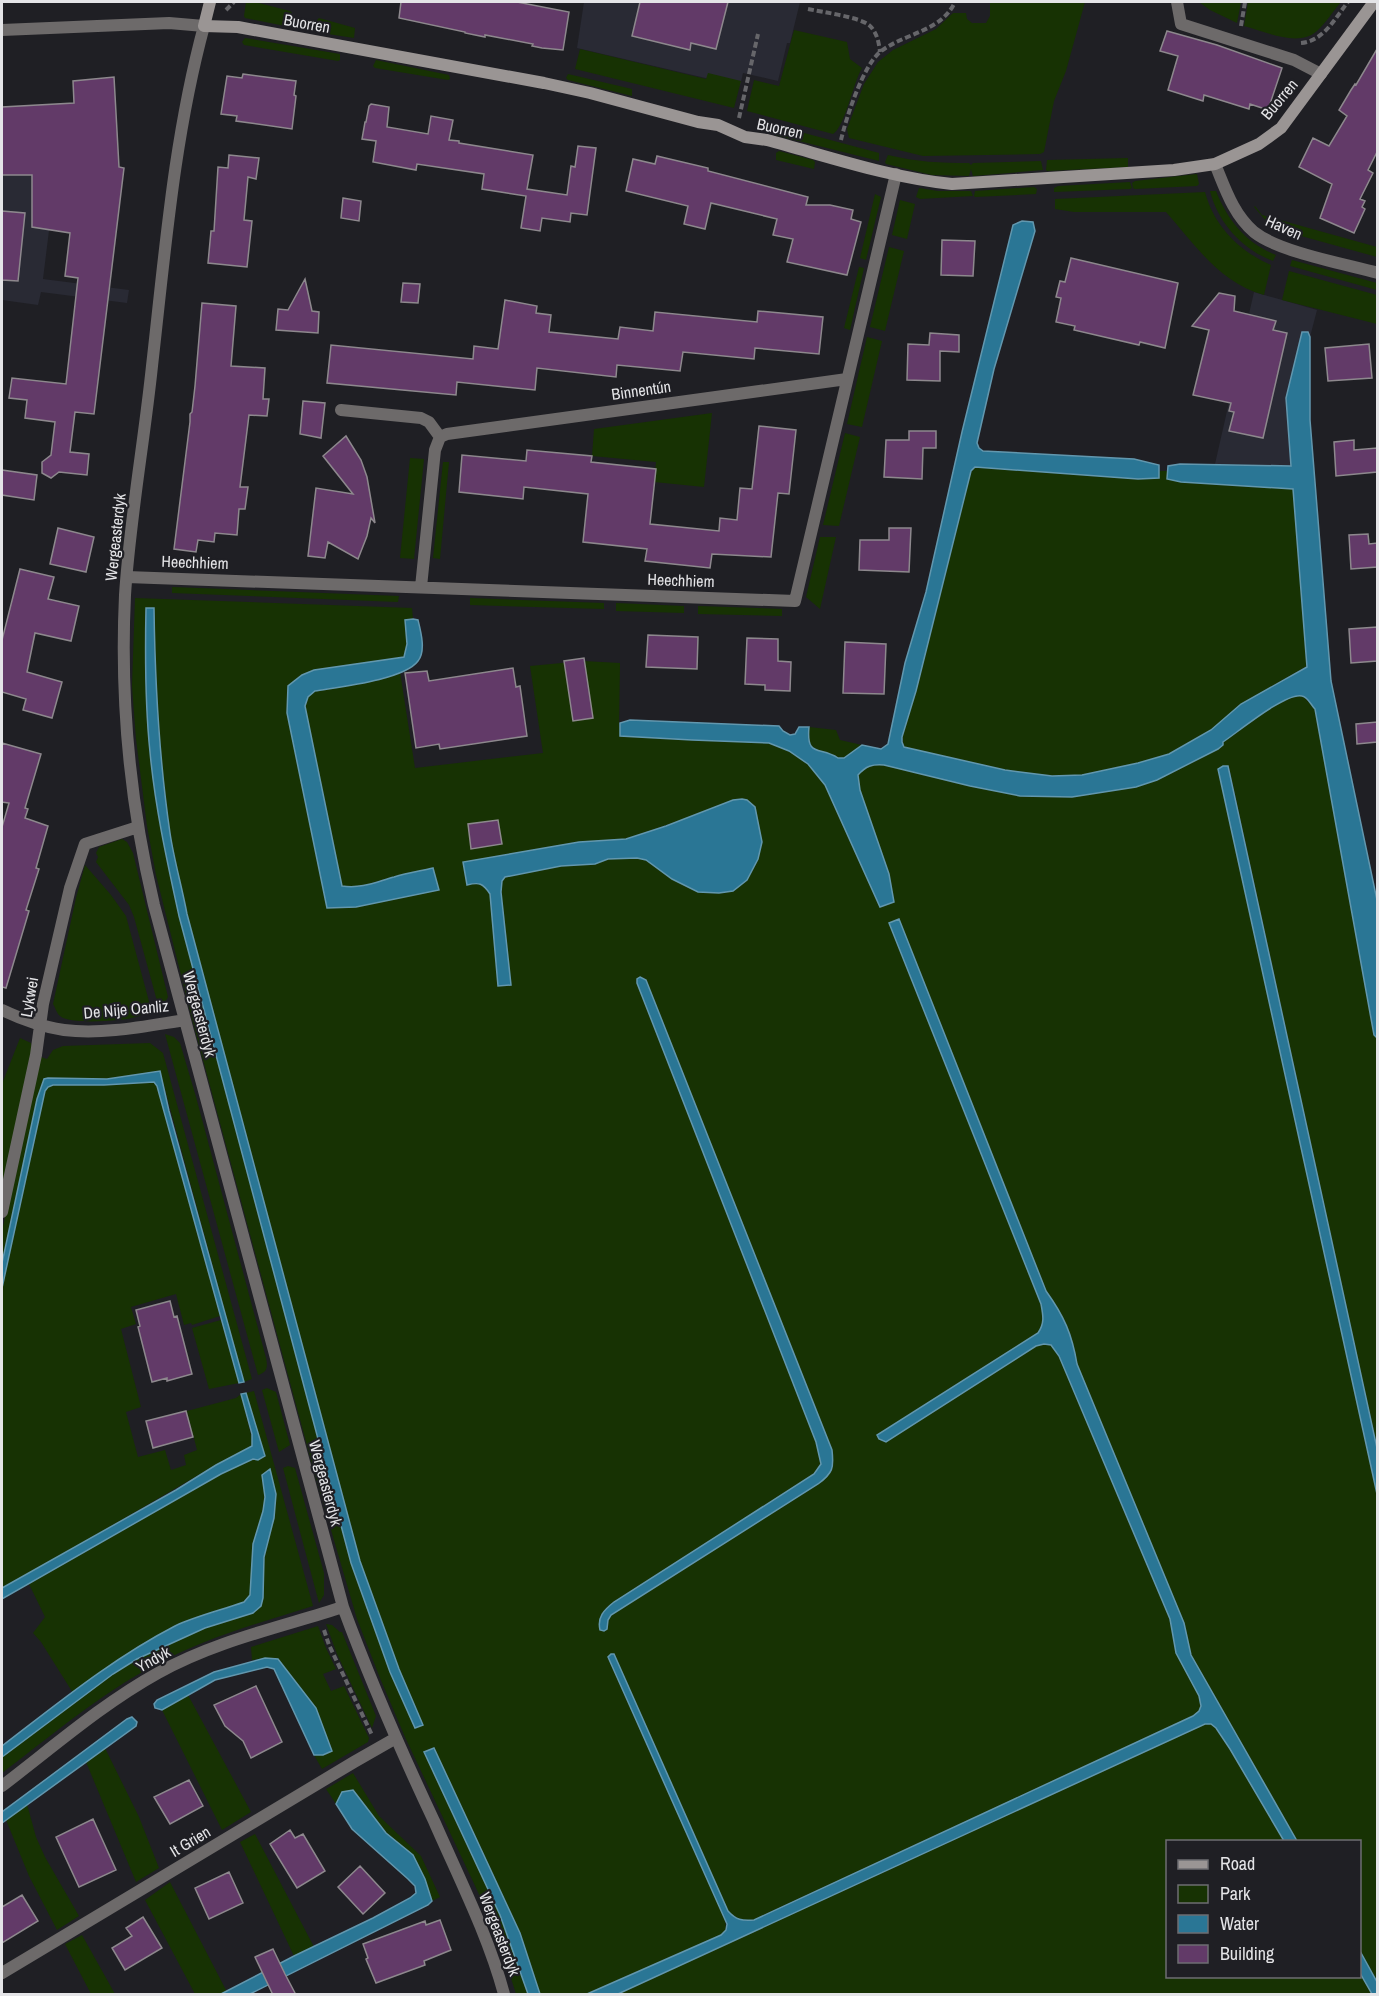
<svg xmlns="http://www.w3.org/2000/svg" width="1379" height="1996" viewBox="0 0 1379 1996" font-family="'Archivo Narrow',sans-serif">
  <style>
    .built { fill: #292a34 }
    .green { fill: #173203; fill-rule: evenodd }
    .water { fill: #2a7695; stroke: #6297ae; stroke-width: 1.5 }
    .building { fill: #623a68; stroke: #8d888d; stroke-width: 1.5 }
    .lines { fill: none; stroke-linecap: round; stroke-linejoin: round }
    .path { stroke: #66666a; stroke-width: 4; stroke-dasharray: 6 3; stroke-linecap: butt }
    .street { stroke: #6d6a6a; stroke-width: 12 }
    .secondary { stroke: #9a9594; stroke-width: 12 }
    .labels { text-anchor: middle; stroke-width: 4.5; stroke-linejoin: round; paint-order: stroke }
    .street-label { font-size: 16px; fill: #e4e4e7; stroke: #1f1f24 }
  </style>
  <rect width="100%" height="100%" fill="#1f1f24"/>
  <!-- built -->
  <path class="built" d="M584,2H800L790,43H787L778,81L743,73L740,86L577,48Z
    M32,157L55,182L43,279L129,290L127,303L41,292L38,305L2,300V158Z
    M1254,292L1317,310L1310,337L1308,332L1286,398L1291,466L1215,464Z"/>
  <!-- green -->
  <path class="green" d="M246,2H255L290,11L292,13L289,24L285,26L245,18L244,16Z
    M988,2H1085L1066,71L1054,101L1044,152L1040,154L923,156L849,138L847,129L864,84L878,62L893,50L936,29L953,13H966L967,19L972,23H986L990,16V3Z
    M1199,2H1241L1237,23L1210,10Z
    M1248,2H1341C1333,11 1326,23 1317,31C1298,48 1264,31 1244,26Z
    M319,18L355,28L354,38L315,32L317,20Z
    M794,30L847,42L850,59L862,68C853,83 845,127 833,134L747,111L754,80L779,86Z
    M245,38L340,54V60L338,61L244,45L242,42Z
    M580,49L706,79L708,73L741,81L734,108L575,69Z
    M376,60L449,75L450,79L448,80L375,68L373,66Z
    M568,74L632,89V96L568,80L566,78Z
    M778,126L879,153V161L775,135L776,127Z
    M779,151L813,160L815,162L814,169L776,160V153Z
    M888,155C917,162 940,163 969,163L971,165L973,163L1041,161L1043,170L973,176L971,169L969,176L932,175L886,164L885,162Z
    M1128,158V167L1047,171L1046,170L1047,160Z
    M1197,174L1199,184L1197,186L1135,189L1133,188L1132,183L1135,181Z
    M1130,182L1132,188L1130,189L1054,192V188L1058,186Z
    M1034,187L1037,189L1036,194L975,197L974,196L975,191Z
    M919,188L938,191H971L973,196L920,199L916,197Z
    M1210,191H1216C1228,221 1246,243 1276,255L1273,261C1243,250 1218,223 1210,191Z
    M1205,192C1214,226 1239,251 1271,265L1264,295C1220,283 1195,245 1166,212H1074L1055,209V199Z
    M875,194L881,197L866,260L860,258Z
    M900,200L915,204L907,239L892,235Z
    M1255,206L1262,215L1377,247V257L1283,231L1267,222L1254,207Z
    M889,247L904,251L885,331L870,327Z
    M1292,260L1377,283V290L1290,266Z
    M859,267L864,268L850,330L844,328Z
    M1289,271L1377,295V324L1282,300Z
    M867,337L882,341L862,427L847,424Z
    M712,413L704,487L654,482L656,462L592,456L594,429Z
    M845,433L860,437L839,526L823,525Z
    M410,458L424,459L414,559L400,558Z
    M443,462H449L440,559L433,558Z
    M975,467L1159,477V471H1167L1168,479L1181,482L1293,489L1307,666L1241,704L1211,730L1169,754L1138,763L1082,775L1052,776L1004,770L904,747L902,737L916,691L971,471Z
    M820,537H836L820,609L806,597Z
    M172,587L399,596L398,602L172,593Z
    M135,598L412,608L413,619L405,621L407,644L404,657L314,670L288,686L287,713L327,908L356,907L439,890C428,887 403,875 393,877C374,881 364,889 342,886L305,706L308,697L315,691L375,680L400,672L415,768L543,753L530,666L583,661L620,663L619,727L692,740L769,743L789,751L808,764L825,785L837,810L894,901L889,873L860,790L858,775C866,766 872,764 884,765L970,786L1020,796L1072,797L1136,787L1223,742L1285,698L1299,695L1304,697L1315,709L1323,746L1374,1035L1377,1038V1448L1229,767L1218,769L1377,1494V1982L1360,1951V1842L1297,1841L1196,1667L1191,1655L1184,1623L1077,1364C1072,1334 1064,1316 1046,1291L890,922L1041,1304C1043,1315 1045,1323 1039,1333L878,1434L879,1439L882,1441L1036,1346L1044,1344L1051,1345L1059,1356L1170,1619L1176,1653L1199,1696L1201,1707L1199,1711L1193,1716L753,1920C742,1921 736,1920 728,1911L614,1654H611L608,1658L725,1918L726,1930L721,1935L587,1994H540L520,1933L511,1913L434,1748L429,1749L424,1752L500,1915L528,1994H516L498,1938L477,1890L405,1737L380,1678L357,1619L315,1475L192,1019L156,875L147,826L136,739L132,686ZM150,608L154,609C155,684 159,758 170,833C174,860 182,887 187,914L360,1561L399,1669L423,1724L416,1728L390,1672L351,1563L179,916C167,861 155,807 150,752C145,704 145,657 146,609ZM742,799L747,800L755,807L672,879L646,860L637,858L608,859L595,864L561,866L505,877L502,881L501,892L511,984L498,986L490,894L485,886L478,883L603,840L626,839ZM643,977L646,980L832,1450C834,1468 833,1473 818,1484L611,1615L608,1620L607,1629L604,1631L600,1630L614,1602L814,1474L822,1464L816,1442Z
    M470,598L604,603V609L470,605Z
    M616,603L684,606V613L616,611Z
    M698,606L782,609V616L698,614Z
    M809,727L836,730L840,740L862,745L844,758H838C820,746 806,758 809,727Z
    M122,839L127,842L133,853L168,997L160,1012L134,917L129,905L96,862L98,857L96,853L99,847Z
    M85,865L111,895L126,916L150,1005C147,1011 142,1015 136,1017C123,1021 70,1025 60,1016C57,1014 55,1007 53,1004L76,898Z
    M165,1034L174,1037L180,1043L196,1097L266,1358C268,1368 267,1372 258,1375Z
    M20,1038L31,1043L32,1047L2,1191V1084Z
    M150,1043L163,1053L252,1379L244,1382L160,1071L107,1079L48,1078L44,1080L37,1099L2,1263V1231L41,1057L47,1059L53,1050L63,1046Z
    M148,1082H154L157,1085L220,1316L192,1325L191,1323L184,1325L176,1294L131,1307L136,1324L121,1329L141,1407L126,1412L138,1457L165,1450L171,1470L186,1465L184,1455L197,1450L187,1411L236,1398L241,1394L253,1443C246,1455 226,1459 214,1466C143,1507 73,1549 2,1588V1288L45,1091L48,1087L53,1085H104Z
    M221,1320L239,1383L209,1389L192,1328Z
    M267,1388L276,1392L290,1445L279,1452L262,1390Z
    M254,1391L313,1606C259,1623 205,1638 155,1665C100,1694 51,1736 2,1773V1757L113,1674L137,1659L205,1628L253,1613L261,1606L263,1598L264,1557L274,1518L276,1494L262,1475L265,1497L263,1511L253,1544L250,1596L244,1602L177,1626L137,1648L73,1693L41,1642L33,1633L45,1617L29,1584L221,1474L253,1459L265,1456L246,1393Z
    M288,1466L295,1468L324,1573V1595L319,1603L283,1468Z
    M326,1624L332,1625L340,1632H342L376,1716L372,1728L337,1654Z
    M318,1626L326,1648L336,1669L323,1674L331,1691L344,1686L369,1738L368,1742L322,1769L314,1755H323L332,1750L316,1708L265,1658L252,1660L251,1647Z
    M188,1695L251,1812L222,1830L162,1710Z
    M1205,1724H1211L1216,1728L1230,1749L1284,1841L1168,1842V1976H1360V1973L1372,1994H618Z
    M105,1748L139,1817L159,1868L136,1882L86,1762Z
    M353,1773L379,1816L421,1856L440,1897L432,1901L425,1879L413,1855L386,1833L363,1803L339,1797L336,1804L326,1789Z
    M27,1804L36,1837L45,1857L79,1916L57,1930L29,1876L6,1820Z
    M255,1834L314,1947L294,1956L240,1842Z
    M170,1882L227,1992L221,1994H195L145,1900Z
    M82,1935L115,1994H91L65,1944Z"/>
  <!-- water -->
  <path class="water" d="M1022,221L1033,222L1035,231L994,369L977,443L979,448L983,451L1134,459L1159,465V478L1138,479L975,467L971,471L916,691L902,737V742L904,747L1005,770L1052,776L1082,775L1138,763L1169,754L1211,730L1241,704L1307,667L1293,489L1181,482L1167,479L1168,466L1180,464L1291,466L1286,398L1302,332H1308L1310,337V420L1331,681L1377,900V1038L1374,1035L1315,709C1311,705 1308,697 1302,696C1286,692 1238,732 1223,742V745L1218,749L1157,780L1136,787L1072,797L1020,796L970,786L884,765C872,764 866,766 858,775L860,790L889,874L894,902L880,907L825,785L808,764L789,751L769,743L692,740L620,736V723L630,720L779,726L783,731L790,735L795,734L799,727H809C806,758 820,746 838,758H844L862,745L881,749L888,744L905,663L926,592L962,432L1013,225Z
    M146,608H154C155,684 159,758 170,833C174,860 182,887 187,914L360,1561L399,1669L423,1725L415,1728L390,1672L351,1563L179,916C167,861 155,807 150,752C145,704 145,656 146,608Z
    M413,619L418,620C421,632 426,651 418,661C404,680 338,687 315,691L308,697L305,706L342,886C361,889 376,882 394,877C407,873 420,871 433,868L439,890L356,907L327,908L287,713L288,686L302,675L314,670L404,657L407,644L405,620Z
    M1223,766H1228L1377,1448V1494L1218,769Z
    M742,799L747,800L755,807L762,842L758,859L747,880L733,891L719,893L698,892L672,879L646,860L637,858L608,859L595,864L561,866L505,877L502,881L501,892L511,985L498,986L490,894C483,883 479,882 467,885L463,862L579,842L626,839L666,826L733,800Z
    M899,919L1046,1291C1064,1316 1072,1334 1077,1364L1184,1623L1191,1655L1297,1841H1284L1230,1749L1216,1728L1211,1724H1205L618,1994H587L721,1935L726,1930L727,1924L608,1657L611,1654H614L728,1911C736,1920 742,1921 754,1920L1193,1716L1199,1711L1201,1706L1199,1696L1176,1653L1170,1619L1059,1356L1051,1345L1044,1344L1036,1346L886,1442L879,1439L877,1435L1038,1333C1045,1323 1043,1315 1041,1304L889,923Z
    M640,977L646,980L832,1450C834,1468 833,1473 818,1484L611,1615L608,1620L607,1629L604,1631L600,1630C597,1617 604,1610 614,1602L814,1474L821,1464L816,1442L637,983V979Z
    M160,1071L169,1111L244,1382L239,1383L157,1086L154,1082L104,1085H53L48,1087L45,1091L2,1288V1263L37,1099L44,1079L48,1078L107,1079Z
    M246,1393L265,1456L258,1460L253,1459L221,1474L2,1599V1588L176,1490L216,1465L252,1446V1434L241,1394Z
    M270,1469L276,1494L274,1518L264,1557L263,1598L261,1606L253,1613L205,1628L137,1659L113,1674L2,1757V1746C57,1704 113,1658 175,1626C196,1616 222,1610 244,1602L250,1595L253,1544L263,1511L265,1497L262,1475Z
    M265,1658L278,1659L316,1708L332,1751L323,1755H314L274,1669L267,1667L215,1680L162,1710L155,1708L154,1704L157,1700L214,1672Z
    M132,1717L137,1722L136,1726L2,1823V1812L127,1719Z
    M434,1748L520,1933L540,1994H528L500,1915L424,1752Z
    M353,1790L386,1833L413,1855L425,1879L432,1901L428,1905L250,1994H221L294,1956L373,1918L410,1898L416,1893L415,1886L408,1879L352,1829L336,1804L342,1792Z
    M1360,1951L1377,1982V1994H1372L1360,1973Z"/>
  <!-- building -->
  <path class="building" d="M401,2H517L569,12L563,50L542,48L532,46L533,44L485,35V37L465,33V32L399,18Z
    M640,2H728L716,49L691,43L690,50L632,36Z
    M1167,31L1217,45L1282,68L1268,110L1250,104L1249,109L1204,95L1203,101L1168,90L1178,56L1160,51Z
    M1377,49V152L1368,170L1373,173L1360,199L1365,201L1362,207L1365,209L1354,233L1320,218L1332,184L1299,167L1313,138L1329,146L1347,116L1339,110L1351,90L1355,84L1356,85Z
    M243,74L296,81L294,95L296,96L292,129L236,121L237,116L221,114L227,76L242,78Z
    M114,77L119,167L124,168L94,414L75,412L70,452L89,454L87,475L59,472L51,478L42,473V462L51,455L55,422L25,418L27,400L9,398L12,378L66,384L78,278L65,276L70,233L32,227V175H2V107L74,103L73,81Z
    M371,104L389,107L387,127L428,134L431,116L453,120L449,140L459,141V143L533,155L527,189L567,195L571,166L575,167L578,146L596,148L587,215L571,213L570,222L542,218L540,231L521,228L526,196L482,189L484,174L417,164L416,170L373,162L376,141L362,139L365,122H366L369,106Z
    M229,155L259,158L256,179L248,177L244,220L252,221L247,267L208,263L211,231H214L218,167L228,168Z
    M657,156L708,168V171L808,197L806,205H830L853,210L851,219L861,222L847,275L787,262L793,239L773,235L777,219L711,203L705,229L684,224L688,206L626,191L633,159L655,164Z
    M343,198L361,201L359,221L341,218Z
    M2,211L25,213L18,281L2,280Z
    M942,240L975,241L973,276L941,275Z
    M1071,258L1178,283L1165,348L1140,342L1139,345L1074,330L1075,326L1056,322L1061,298L1056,297L1060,281L1065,282Z
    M305,279L312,311L319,312L318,333L276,330L278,309L288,310Z
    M403,283L420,284L418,303L401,302Z
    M1219,293L1235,296L1234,311L1276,321L1273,330L1287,333L1263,438L1229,431L1234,412L1229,411L1231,403L1193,395L1209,330L1192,326Z
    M505,300L537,306L536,313L551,315L549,332L618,339L620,327L653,331L655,312L757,322L758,311L823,317L819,354L755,348L754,359L683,352L680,371L617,365L616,377L537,368L535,390L457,382L456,395L327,383L331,345L473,359L474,346L498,349Z
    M202,303L236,306L231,366L265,368L263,399H269L267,416L249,415L240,487H248L245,509H239L237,535L215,533L214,542L198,540L196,552L174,549L190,422V414L192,412L195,386Z
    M930,333L959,335V352L940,351V381L907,380L908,344L929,345Z
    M1369,344L1372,378L1328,381L1325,348Z
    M303,401L325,403L321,438L300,434Z
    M759,426L796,430L789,494L778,493L771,557L712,554L710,568L645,561L647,549L583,542L588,494L524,487L523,499L459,492L462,455L526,461L527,450L592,456L591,462L656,469L650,524L719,531L720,518L737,520L740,488L752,489Z
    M909,431H936V448H923L922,479L884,477L886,440H909Z
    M346,436L361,460L367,477L375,523L371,518L367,536L358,559L328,542L325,558L308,556L316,488L353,494L323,456Z
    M1354,440V450L1377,448V472L1336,476L1334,442Z
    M2,470L37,475L34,500L2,495Z
    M58,528L94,537L86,572L50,564Z
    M889,528H911L909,572L859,570L860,540H889Z
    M1368,534L1369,544L1377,543V567L1351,569L1349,535Z
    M20,569L54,577L48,599L79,606L71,641L35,633L27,672L62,682L52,718L23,710L26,699L2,692V640Z
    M1377,627V661L1351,663L1349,629Z
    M648,635L698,637L697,669L646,667Z
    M747,638L778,639V661L791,662L790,691L765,690V685L745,684Z
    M845,642L886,644L884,694L843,693Z
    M584,658L593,718L573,721L564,661Z
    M513,668L516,687L520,686L527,736L440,749L439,744L416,748L405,673L427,671L429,681Z
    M1377,722V742L1357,744L1356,724Z
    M2,743L41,754L25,808L28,809L25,818L48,826L36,868L39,869L26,910L29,911L6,988L2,987V827L9,803L2,802Z
    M498,820L502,844L471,849L468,824Z
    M170,1301L174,1317L177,1316L192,1374L167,1381V1378L152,1382L138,1327L140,1326L136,1310Z
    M186,1411L193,1437L153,1448L146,1421Z
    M256,1686L282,1742L251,1758L243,1741L225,1726L214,1705Z
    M189,1780L203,1806L170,1824L154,1797Z
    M93,1819L116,1870L79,1887L56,1837Z
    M290,1830L295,1838L303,1834L325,1871L297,1888L270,1844Z
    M360,1866L385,1893L363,1914L338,1887Z
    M229,1872L243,1903L209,1919L195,1888Z
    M22,1895L38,1921L2,1943V1907Z
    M143,1917L162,1948L125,1970L112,1948L132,1936L126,1928Z
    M440,1920L451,1950L424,1961L425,1965L376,1983L366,1959L368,1958L363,1944L425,1921L426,1925Z
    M273,1949L285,1974L296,1995H273L255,1957Z"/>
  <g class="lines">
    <!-- path -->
    <path class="path" d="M808,9C822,12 859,17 869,25C877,32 879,43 880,52
      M226,10L234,2
      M1241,26L1245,2
      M1301,43C1324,41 1335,18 1348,2
      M739,118L758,34
      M841,140C846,118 863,66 880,52C904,33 941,32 955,2
      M324,1630L329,1645L372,1735"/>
    <!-- street -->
    <path class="street" d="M1177,2L1181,24L1294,60L1321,74
      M2,30L169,23L204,26C174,137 165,252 152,366C144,443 130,518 125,595C120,700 130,804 154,905L343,1607C370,1680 401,1751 434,1821C459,1878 488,1935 504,1994
      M1215,164C1225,188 1233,214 1254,232C1279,252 1345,264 1378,273
      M341,410L421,418L429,422L440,437
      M127,577L795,601L896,174
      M421,587L435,450L440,437L447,434L847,379
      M2,1010C21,1019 43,1027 64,1030C103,1035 146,1026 185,1020
      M2,1212L36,1055L43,1004L70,888L85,844L138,827
      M2,1786C52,1748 102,1704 158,1673C215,1641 281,1627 343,1607
      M2,1973L354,1762L396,1738"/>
    <!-- secondary -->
    <path class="secondary" d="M210,2L204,26L238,27L544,83L590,93L698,122L718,125L745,137L767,140C827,156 891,178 952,184L1174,170L1215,164L1259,144L1281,128L1374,2"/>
  </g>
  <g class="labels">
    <!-- street labels -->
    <g class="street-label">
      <text transform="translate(307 23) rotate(10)" y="6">Buorren</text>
      <text transform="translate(1279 99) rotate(-50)" y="6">Buorren</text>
      <text transform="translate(780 128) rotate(12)" y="6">Buorren</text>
      <text transform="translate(1284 227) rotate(24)" y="6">Haven</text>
      <text transform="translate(641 390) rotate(-8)" y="6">Binnentún</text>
      <text transform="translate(115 537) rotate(-84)" y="6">Wergeasterdyk</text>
      <text transform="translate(195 562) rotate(2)" y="6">Heechhiem</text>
      <text transform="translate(681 580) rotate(2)" y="6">Heechhiem</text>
      <text transform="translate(29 997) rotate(-80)" y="6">Lykwei</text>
      <text transform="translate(126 1009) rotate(-5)" y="6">De Nije Oanliz</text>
      <text transform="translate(200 1014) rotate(75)" y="6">Wergeasterdyk</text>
      <text transform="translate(326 1483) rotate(75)" y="6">Wergeasterdyk</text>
      <text transform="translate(153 1659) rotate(-29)" y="6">Yndyk</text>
      <text transform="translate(190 1841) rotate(-31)" y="6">It Grien</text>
      <text transform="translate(500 1934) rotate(69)" y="6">Wergeasterdyk</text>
    </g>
  </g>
  <!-- border -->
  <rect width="1379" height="1996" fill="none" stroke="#e4e4e7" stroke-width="6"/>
  <!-- legend -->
  <rect x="1166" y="1840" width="195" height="138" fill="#1f1f24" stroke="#6e6e72" stroke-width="1.5"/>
  <rect x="1178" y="1860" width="30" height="9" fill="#9a9594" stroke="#6e6e72" stroke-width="1.5"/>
  <text x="1220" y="1870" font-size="18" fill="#e4e4e7">Road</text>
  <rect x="1178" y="1885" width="30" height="18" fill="#173203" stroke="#6e6e72" stroke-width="1.5"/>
  <text x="1220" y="1900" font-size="18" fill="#e4e4e7">Park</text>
  <rect x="1178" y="1915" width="30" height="18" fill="#2a7695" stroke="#6e6e72" stroke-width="1.5"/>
  <text x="1220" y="1930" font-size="18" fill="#e4e4e7">Water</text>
  <rect x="1178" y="1945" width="30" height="18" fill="#623a68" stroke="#6e6e72" stroke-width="1.5"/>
  <text x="1220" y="1960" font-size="18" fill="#e4e4e7">Building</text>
</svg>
